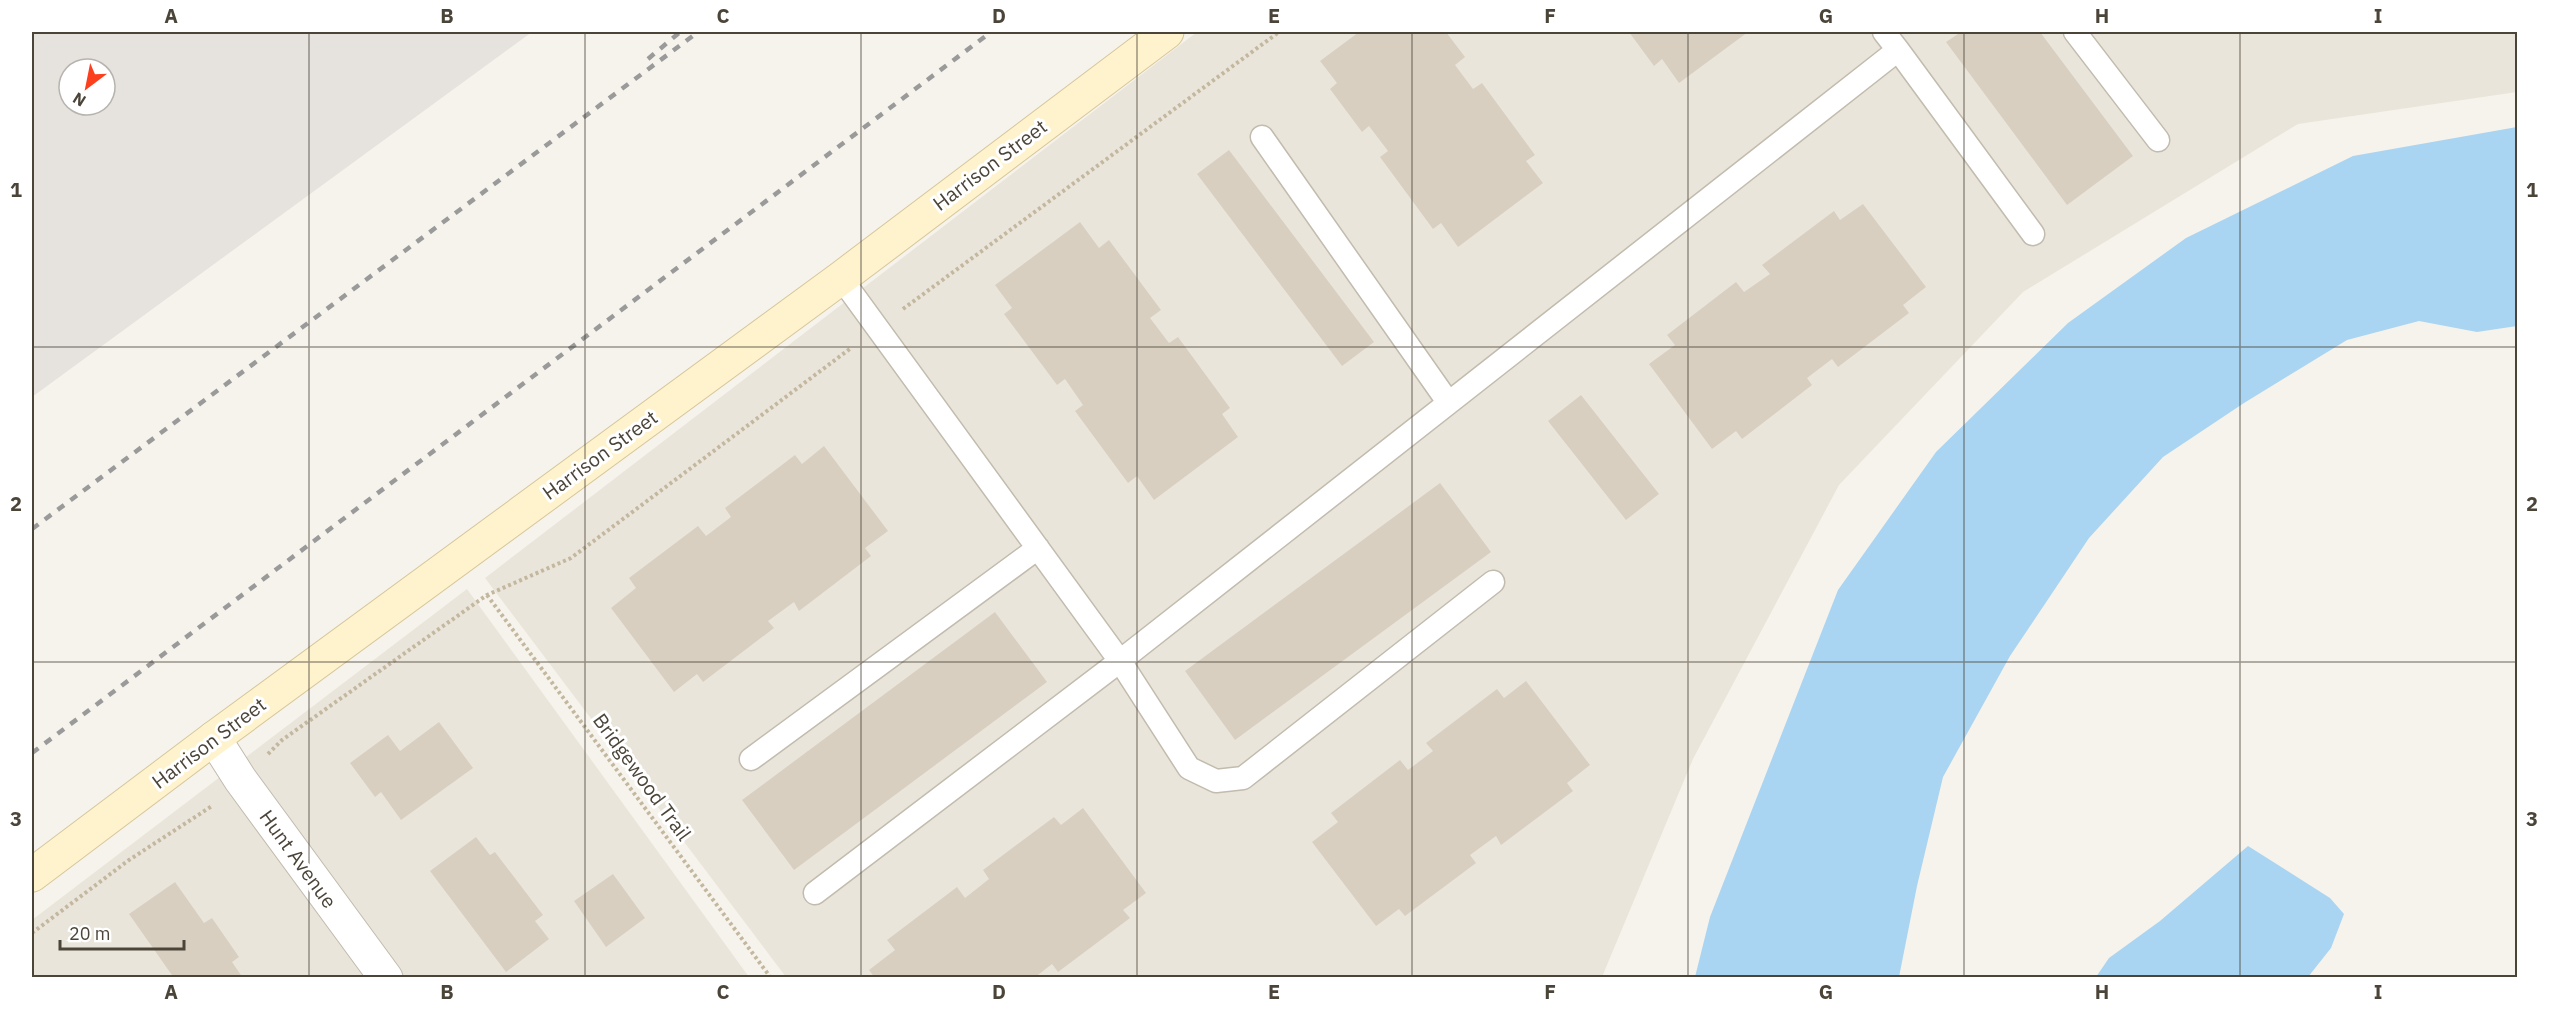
<svg xmlns="http://www.w3.org/2000/svg" width="2549" height="1009" viewBox="0 0 2549 1009" font-family="'IBM Plex Sans',sans-serif">
  <style>
    .residential { fill: #eae5da }
    .industrial { fill: #e6e2dd; fill-rule: evenodd }
    .water { fill: #a9d4f2 }
    .building { fill: #d8cfc1 }
    .lines { fill: none; stroke-linecap: round; stroke-linejoin: round }
    .service-casing { stroke: #c2bbae; stroke-width: 25 }
    .minor-casing { stroke: #c2bbae; stroke-width: 35 }
    .secondary-casing { stroke: #d6c79b; stroke-width: 35 }
    .path { stroke: #c4b79f; stroke-width: 4; stroke-dasharray: 3 3; stroke-linecap: butt }
    .service { stroke: #fff; stroke-width: 22 }
    .minor { stroke: #fff; stroke-width: 33 }
    .secondary { stroke: #fff3cd; stroke-width: 33 }
    .rail { stroke: #9a9a9a; stroke-width: 4.5; stroke-dasharray: 8 8; stroke-linecap: butt }
    .grid { fill: none; stroke: #4b4439; stroke-width: 1.5; stroke-opacity: 0.55 }
    .labels { text-anchor: middle; stroke-width: 6; stroke-linejoin: round; paint-order: stroke }
    .street-label { font-size: 20px; fill: #4b4439; stroke: #fff }
    .neatline { fill: none; stroke: #4b4439; stroke-width: 2 }
    .grid-label { font-size: 20px; text-anchor: middle; font-weight: bold; fill: #4b4439 }
  </style>
  <rect width="100%" height="100%" fill="#f6f3ec"/>
  <!-- residential -->
  <path class="residential" d="M1197,32H2517V92L2298,124L2023,292L1839,485L1693,759L1602,977H786L485,578Z
    M467,589L749,977L32,978V920Z"/>
  <!-- industrial -->
  <path class="industrial" d="M32,32H532L32,397ZM69,69H105V105H69Z"/>
  <!-- water -->
  <path class="water" d="M2517,127V326L2477,332L2419,321L2347,340L2244,403L2163,457L2089,538L2010,656L1943,777L1917,886L1899,977H1695L1710,917L1838,590L1936,452L2068,323L2186,238L2353,156Z
    M2248,846L2330,898L2344,914L2331,948L2308,977H2096L2109,958L2160,921Z"/>
  <!-- building -->
  <path class="building" d="M1359,32H1446L1465,57L1455,65L1473,89L1482,83L1535,155L1526,161L1543,183L1458,247L1441,223L1433,229L1380,157L1388,151L1369,126L1362,132L1330,89L1337,83L1320,61Z
    M1629,32H1748L1679,83L1662,59L1654,66Z
    M1961,32H2040L2133,156L2067,205L1946,42Z
    M1229,150L1374,342L1342,366L1197,174Z
    M1863,204L1926,287L1903,305L1909,313L1838,367L1832,359L1807,378L1812,385L1742,439L1736,431L1712,449L1649,364L1675,345L1667,335L1736,282L1744,292L1770,274L1762,265L1834,211L1840,220Z
    M1080,222L1099,248L1109,240L1161,310L1150,318L1169,343L1178,337L1230,408L1222,414L1238,437L1154,500L1137,476L1128,483L1075,411L1083,405L1065,379L1057,385L1004,314L1012,308L995,285Z
    M1581,395L1659,494L1626,520L1548,421Z
    M824,446L888,531L865,548L871,556L799,611L794,602L768,621L774,628L703,682L697,674L674,692L611,608L636,588L629,578L698,526L706,536L731,517L725,508L795,455L802,464Z
    M1440,483L1491,552L1235,740L1185,671Z
    M995,612L1047,682L794,870L742,800Z
    M1526,681L1590,765L1567,783L1573,791L1501,845L1496,836L1470,855L1476,863L1405,916L1399,909L1376,926L1312,842L1338,822L1331,813L1400,760L1408,770L1433,751L1426,743L1497,689L1504,698Z
    M439,722L473,768L401,820L381,792L375,797L350,763L388,735L400,751Z
    M1083,808L1146,893L1123,910L1130,918L1058,972L1052,964L1034,978H875L869,970L895,950L887,940L957,887L965,898L989,879L983,870L1054,817L1061,825Z
    M476,837L490,855L495,852L543,915L535,921L549,939L506,972L430,871Z
    M613,874L645,918L606,947L574,901Z
    M175,882L204,923L212,918L239,957L232,962L243,978H174L129,914Z"/>
  <g class="lines">
    <!-- service casing -->
    <g class="service-casing">
      <path id="service" d="M2075,32L2158,140
        M1898,50L2033,234
        M1262,137L1448,402
        M841,278L1120,661L1898,50L1884,32
        M751,759L1038,548
        M815,893L1120,661L1189,768L1216,781L1243,778L1493,582"/>
    </g>
    <!-- minor casing -->
    <g class="minor-casing">
      <path id="minor" d="M214,738L240,779L386,978"/>
    </g>
    <!-- secondary casing -->
    <g class="secondary-casing">
      <path id="secondary" d="M32,875L214,738L841,278L1167,32"/>
    </g>
    <!-- path -->
    <path class="path" d="M903,309L1279,32
      M487,595L771,978
      M268,754L282,740L487,595L571,558L851,348
      M32,933L129,860L212,806"/>
    <!-- service -->
    <use href="#service" class="service"/>
    <!-- minor -->
    <use href="#minor" class="minor"/>
    <!-- secondary -->
    <use href="#secondary" class="secondary"/>
    <!-- rail -->
    <path class="rail" d="M648,59L680,32
      M32,529L698,32
      M32,753L991,32"/>
  </g>
  <!-- grid -->
  <path class="grid" d="M309,32V978M585,32V978M861,32V978M1137,32V978M1412,32V978M1688,32V978M1964,32V978M2240,32V978M32,347H2518M32,662H2518"/>
  <g class="labels">
    <!-- street labels -->
    <g class="street-label">
      <text transform="translate(990 165) rotate(-37)" y="7">Harrison Street</text>
      <text transform="translate(600 455) rotate(-36)" y="7">Harrison Street</text>
      <text transform="translate(209 743) rotate(-37)" y="7">Harrison Street</text>
      <text transform="translate(642 777) rotate(54)" y="7">Bridgewood Trail</text>
      <text transform="translate(298 859) rotate(54)" y="7">Hunt Avenue</text>
    </g>
  </g>
  <!-- border -->
  <rect width="2549" height="1009" fill="none" stroke="#ffffff" stroke-width="66"/>
  <!-- north arrow -->
  <g transform="translate(87 87) rotate(212)"><circle r="28" fill="#ffffff" stroke="#b7b4b0" stroke-width="1.5"/>
  <path d="M0-4.5L10 22L0 15L-10 22Z" fill="#fc3f1d"/>
  <text y="-9" font-size="16" font-weight="bold" text-anchor="middle" fill="#4b4439">N</text>
  </g>
  <!-- scale -->
  <path d="M60 940v9h124v-9" fill="none" stroke="#4b4439" stroke-width="3"/>
  <text x="69" y="940" font-size="18" fill="#4b4439" stroke="#ffffff" stroke-width="4.5" paint-order="stroke">20 m</text>
  <rect x="33" y="33" width="2483" height="943" class="neatline"/>
  <g class="grid-label">
    <text x="171" y="23">A</text>
    <text x="447" y="23">B</text>
    <text x="723" y="23">C</text>
    <text x="999" y="23">D</text>
    <text x="1274" y="23">E</text>
    <text x="1550" y="23">F</text>
    <text x="1826" y="23">G</text>
    <text x="2102" y="23">H</text>
    <text x="2378" y="23">I</text>
    <text x="16" y="197">1</text>
    <text x="2532" y="197">1</text>
    <text x="16" y="511">2</text>
    <text x="2532" y="511">2</text>
    <text x="16" y="826">3</text>
    <text x="2532" y="826">3</text>
    <text x="171" y="999">A</text>
    <text x="447" y="999">B</text>
    <text x="723" y="999">C</text>
    <text x="999" y="999">D</text>
    <text x="1274" y="999">E</text>
    <text x="1550" y="999">F</text>
    <text x="1826" y="999">G</text>
    <text x="2102" y="999">H</text>
    <text x="2378" y="999">I</text>
  </g>
</svg>
